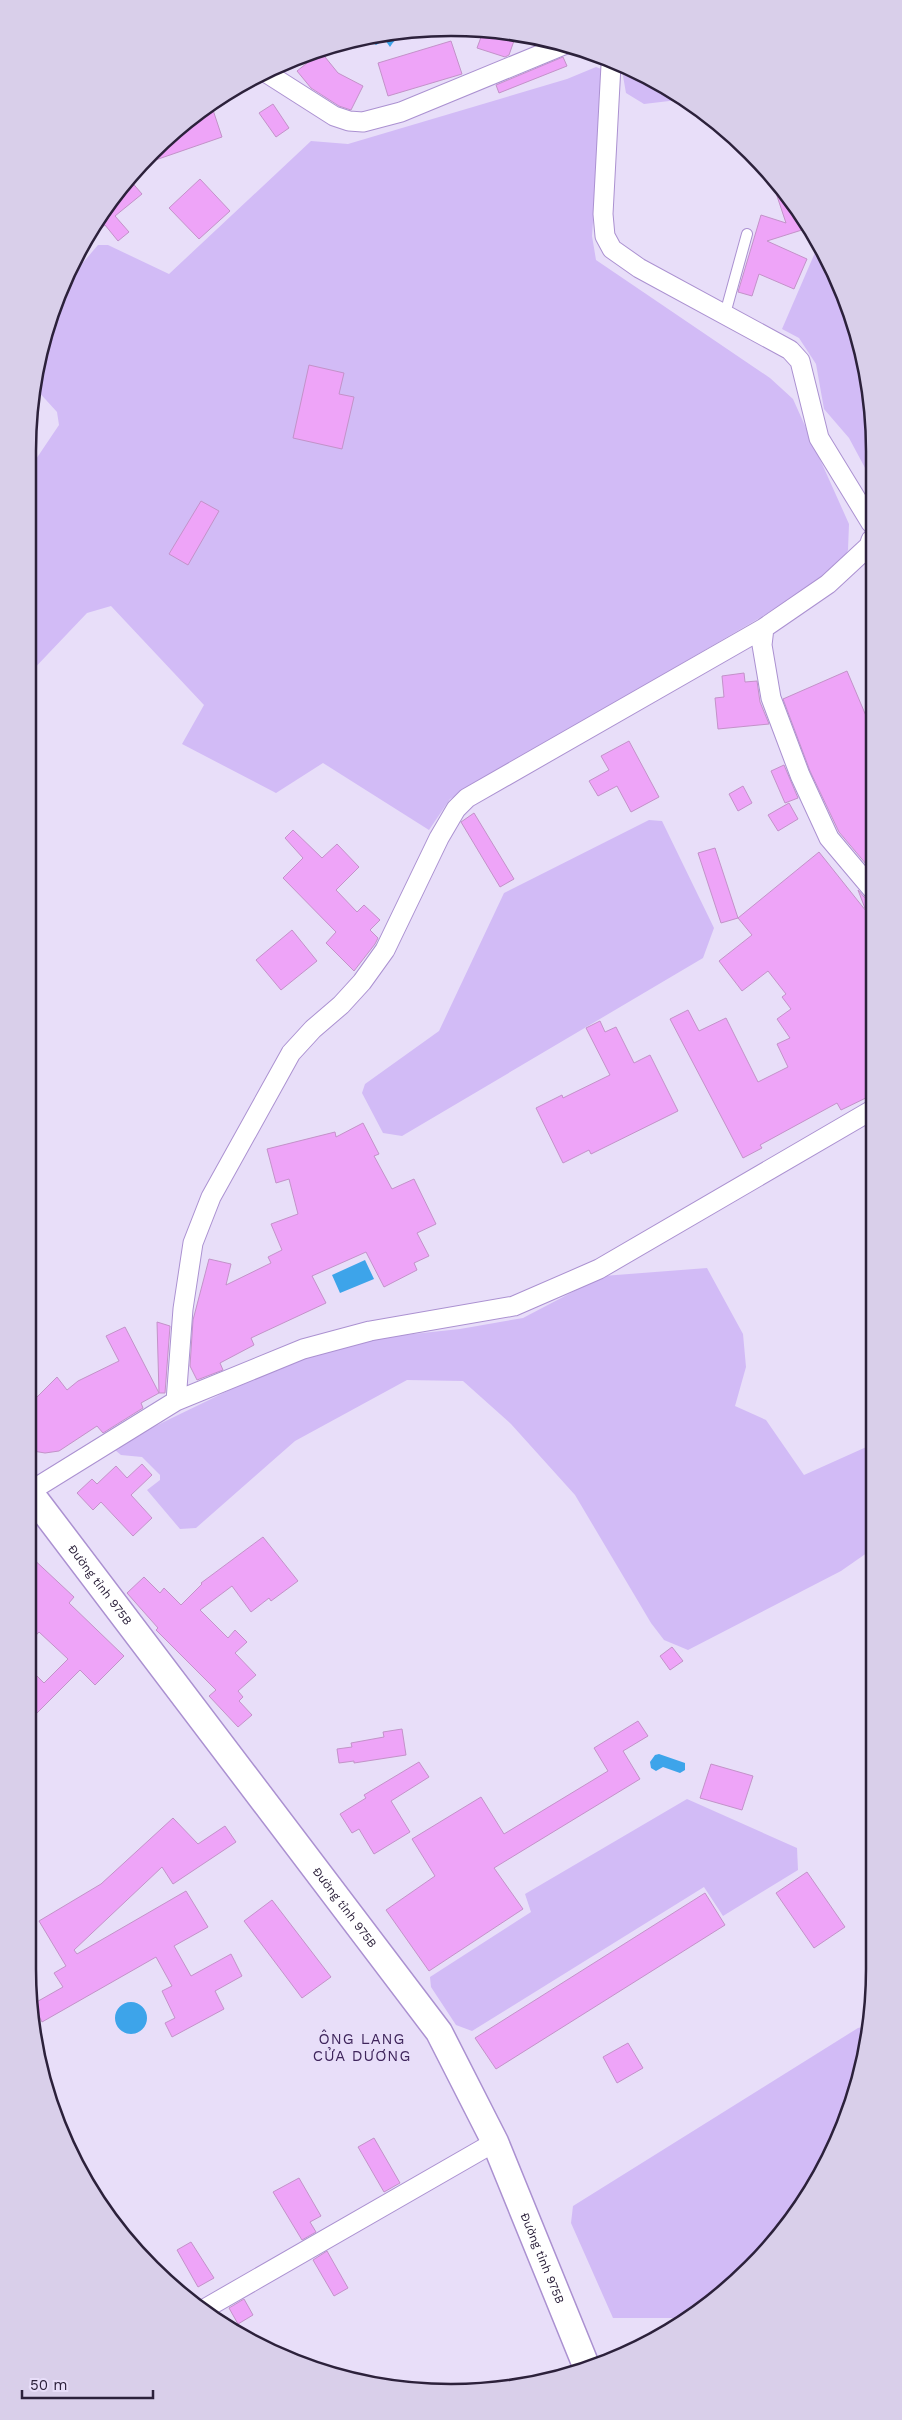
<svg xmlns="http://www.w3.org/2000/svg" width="902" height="2420" viewBox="0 0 902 2420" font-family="'Work Sans',sans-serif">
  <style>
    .green { fill: #d2bbf6 }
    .water { fill: #3da4ea }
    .building { fill: #eea4f8; stroke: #c392c9 }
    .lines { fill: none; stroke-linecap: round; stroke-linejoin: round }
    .service-casing { stroke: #ab91d1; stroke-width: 12 }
    .minor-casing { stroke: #ab91d1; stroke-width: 21 }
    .secondary-casing { stroke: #ab91d1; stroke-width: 29 }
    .service { stroke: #fff; stroke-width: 10 }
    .minor { stroke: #fff; stroke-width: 19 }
    .secondary { stroke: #fff; stroke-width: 26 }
    .labels { text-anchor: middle; stroke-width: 4.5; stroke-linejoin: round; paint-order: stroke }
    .street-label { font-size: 12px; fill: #2c213b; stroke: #e8def9 }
    .quarter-label { font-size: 15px; letter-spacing: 1px; fill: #3f255c; stroke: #e8def9 }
    .rim { fill: none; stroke: #2c213b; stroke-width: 2.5 }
  </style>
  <rect width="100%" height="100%" fill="#e8def9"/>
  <!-- green -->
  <path class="green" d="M596,67L604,70L592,236L596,260L770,378L793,399L849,524L848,550L841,564L827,576L763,616L450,799L429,830L323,763L276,793L182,744L204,705L111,606L87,613L28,675V471L59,425L57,412L36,389L42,341L62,287L98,245H108L169,274L311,141L348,144L567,79Z
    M622,70L686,99L644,104L626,93Z
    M817,248L842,289L871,395V479L849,438L824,409L816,364L799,338L782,329Z
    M649,820L662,821L714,928L703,958L402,1136L383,1133L362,1093L365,1084L439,1031L504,893Z
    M707,1268L743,1334L746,1367L735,1406L766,1420L804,1475L873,1444L874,1548L841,1571L688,1650L664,1640L651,1623L575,1495L511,1424L463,1381L407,1380L295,1441L196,1528L180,1529L147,1490L160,1480V1475L142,1457L121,1455L115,1450L143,1432L242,1384L312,1354L375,1338L460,1329L523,1318L603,1276Z
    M687,1799L797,1848L798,1870L723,1916L704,1887L472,2031L456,2025L431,1987L430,1977L531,1912L525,1894Z
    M867,2026L860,2079L831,2157L787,2227L689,2318H613L571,2223L573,2206L858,2028Z"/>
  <!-- water -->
  <path class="water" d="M425,30V35C409,29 399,33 390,47L385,40L376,45L365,38L396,31Z
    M365,1260L374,1279L340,1293L332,1275Z
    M659,1754L685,1763V1770L680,1773L663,1767L656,1771L651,1768L650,1762L655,1755Z
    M115 2018a16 16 0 1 1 32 0a16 16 0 1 1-32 0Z"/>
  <!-- building -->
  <path class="building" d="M484,29L516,35L509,55L505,57L477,48Z
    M451,41L462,74L388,96L378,63Z
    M321,52L338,73L363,86L351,110L339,106L311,88L297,71Z
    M563,57L567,66L499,93L496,85Z
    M211,104L222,137L141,165L172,132Z
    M273,104L289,128L276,137L259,113Z
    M129,179L142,194L115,216L129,232L118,241L105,225L92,235L90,233L115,193Z
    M200,179L230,211L199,239L169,208Z
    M781,191L805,229L767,241L807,259L794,289L759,274L752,296L738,292L761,215L786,223L776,193Z
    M309,365L344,373L339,394L354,397L342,449L293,438Z
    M201,501L219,511L188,565L169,554Z
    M847,671L872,730V744L866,746L872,762V871L839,832L810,771L783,699Z
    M744,673L745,682L757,681L760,702L769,724L718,729L715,698L724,697L722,676Z
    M629,741L659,797L631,812L617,786L598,796L589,781L609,770L601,756Z
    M784,765L798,798L785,803L771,771Z
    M743,786L752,803L738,811L729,794Z
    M789,803L798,819L778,831L768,815Z
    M474,813L514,879L500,887L461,822Z
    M293,830L322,858L337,844L359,867L336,890L357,912L364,905L380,920L370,930L378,938L375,944L354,971L326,943L336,932L283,878L303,858L285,838Z
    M715,848L738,918L819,852L866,911L858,890L864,897L872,900V1095L841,1110L837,1103L760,1145L762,1148L743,1158L670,1019L688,1010L699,1031L726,1018L758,1082L788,1067L777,1044L790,1038L777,1019L791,1009L782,997L786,994L768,971L742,991L719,961L752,935L738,918L721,923L698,853Z
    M292,930L317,961L281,990L256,960Z
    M600,1021L605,1032L616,1027L634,1063L650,1055L678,1111L591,1154L589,1150L563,1163L536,1108L562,1095L563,1098L610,1075L586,1028Z
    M363,1123L379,1154L374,1156L392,1189L414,1179L436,1224L417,1233L429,1256L414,1263L417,1270L384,1287L366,1252L312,1276L326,1303L251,1338L254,1345L220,1363L223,1370L197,1380L190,1366L193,1320L209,1259L231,1264L226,1285L271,1263L268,1257L282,1250L271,1224L298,1214L289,1179L276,1183L267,1149L335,1132L336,1137Z
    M157,1322L170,1326L165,1393H159Z
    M125,1327L159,1393L141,1403L143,1408L103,1433L97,1426L59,1451L45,1453L33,1451L28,1444V1390L35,1399L57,1377L67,1390L78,1381L119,1361L106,1336Z
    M142,1464L152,1475L131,1495L152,1518L133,1536L101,1502L93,1510L77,1493L92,1479L97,1484L116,1466L127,1478Z
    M263,1537L298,1581L271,1601L269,1598L251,1612L232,1586L200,1610L228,1638L235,1630L247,1642L235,1653L256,1675L238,1691L243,1697L239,1701L252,1715L238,1727L209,1696L216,1690L156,1630L158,1628L127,1593L144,1577L160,1593L164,1588L181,1605L202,1584L201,1583Z
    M28,1554L74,1597L69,1603L124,1656L95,1685L80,1670L28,1722V1667L44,1683L68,1659L39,1632L28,1644Z
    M672,1647L683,1661L670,1670L660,1656Z
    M638,1721L648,1736L623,1751L640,1779L494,1868L523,1909L429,1971L386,1910L435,1876L412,1839L481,1797L504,1834L608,1771L594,1748Z
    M402,1729L406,1755L354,1763V1761L339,1763L337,1749L352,1747L351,1743L384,1737L383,1732Z
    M419,1762L429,1777L391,1801L410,1832L374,1854L359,1829L352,1833L340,1814L366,1798L364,1795Z
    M711,1764L753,1776L742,1810L700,1798Z
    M173,1818L198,1844L225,1826L236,1842L173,1884L162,1867L74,1950L77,1954L186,1891L208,1927L174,1946L191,1976L231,1954L242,1976L215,1991L224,2009L172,2037L165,2023L175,2018L162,1991L172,1986L156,1957L42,2022L33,2004L63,1987L54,1973L66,1966L39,1921L101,1884Z
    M807,1872L845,1927L814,1948L776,1893Z
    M705,1893L725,1925L496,2069L475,2038Z
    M272,1900L331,1977L302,1998L244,1921Z
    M628,2043L643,2068L617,2083L603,2057Z
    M374,2138L400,2183L384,2192L358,2147Z
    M299,2178L321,2216L310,2222L316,2232L302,2240L273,2192Z
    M191,2242L214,2278L198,2287L177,2250Z
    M327,2251L348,2288L334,2296L313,2260Z
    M244,2299L253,2315L238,2324L229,2308Z"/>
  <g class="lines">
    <!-- service casing -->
    <g class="service-casing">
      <path id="service" d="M725,314L747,234"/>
    </g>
    <!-- minor casing -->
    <g class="minor-casing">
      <path id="minor" d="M611,65L603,214L605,236L612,249L639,268L790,350L800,361L819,438L871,523
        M265,72L334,116L349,121L363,122L401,112L566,44
        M764,628L762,645L771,698L800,775L829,838L872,889
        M176,1401L183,1309L193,1243L211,1197L291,1053L313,1029L341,1005L362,982L385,950L439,838L456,809L467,798L764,628L828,584L869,546L871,540
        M29,1492L176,1401L303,1349L370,1331L514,1306L599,1269L872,1110
        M206,2308L495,2142"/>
    </g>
    <!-- secondary casing -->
    <g class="secondary-casing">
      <g id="secondary">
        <path id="s1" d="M28,1490L439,2032L495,2142L587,2368"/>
      </g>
    </g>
    <!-- service -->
    <use href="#service" class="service"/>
    <!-- minor -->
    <use href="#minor" class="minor"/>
    <!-- secondary -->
    <use href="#secondary" class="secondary"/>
  </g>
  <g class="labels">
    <!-- street labels -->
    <g class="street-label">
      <text dy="4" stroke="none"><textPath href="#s1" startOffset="119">Đường tỉnh 975B</textPath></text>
      <text dy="4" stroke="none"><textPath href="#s1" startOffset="524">Đường tỉnh 975B</textPath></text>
      <text dy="4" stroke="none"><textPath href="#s1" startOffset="929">Đường tỉnh 975B</textPath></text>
    </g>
    <!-- quarter labels -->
    <g class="quarter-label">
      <text x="362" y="2044">ÔNG LANG<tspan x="362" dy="17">CỬA DƯƠNG</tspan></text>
    </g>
  </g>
  <!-- crop -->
  <path d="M0 0H902V2420H0ZM451 36H451A415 415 0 0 1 866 451V1969A415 415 0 0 1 451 2384H451A415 415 0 0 1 36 1969V451A415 415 0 0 1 451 36Z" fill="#d9cfea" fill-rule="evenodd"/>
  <path class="rim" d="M451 36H451A415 415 0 0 1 866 451V1969A415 415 0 0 1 451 2384H451A415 415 0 0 1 36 1969V451A415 415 0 0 1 451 36Z"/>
  <!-- scale -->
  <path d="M22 2390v8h131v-8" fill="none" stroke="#2c213b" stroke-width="2.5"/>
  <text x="30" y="2390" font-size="15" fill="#2c213b" stroke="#e8def9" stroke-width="4" paint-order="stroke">50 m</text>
</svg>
